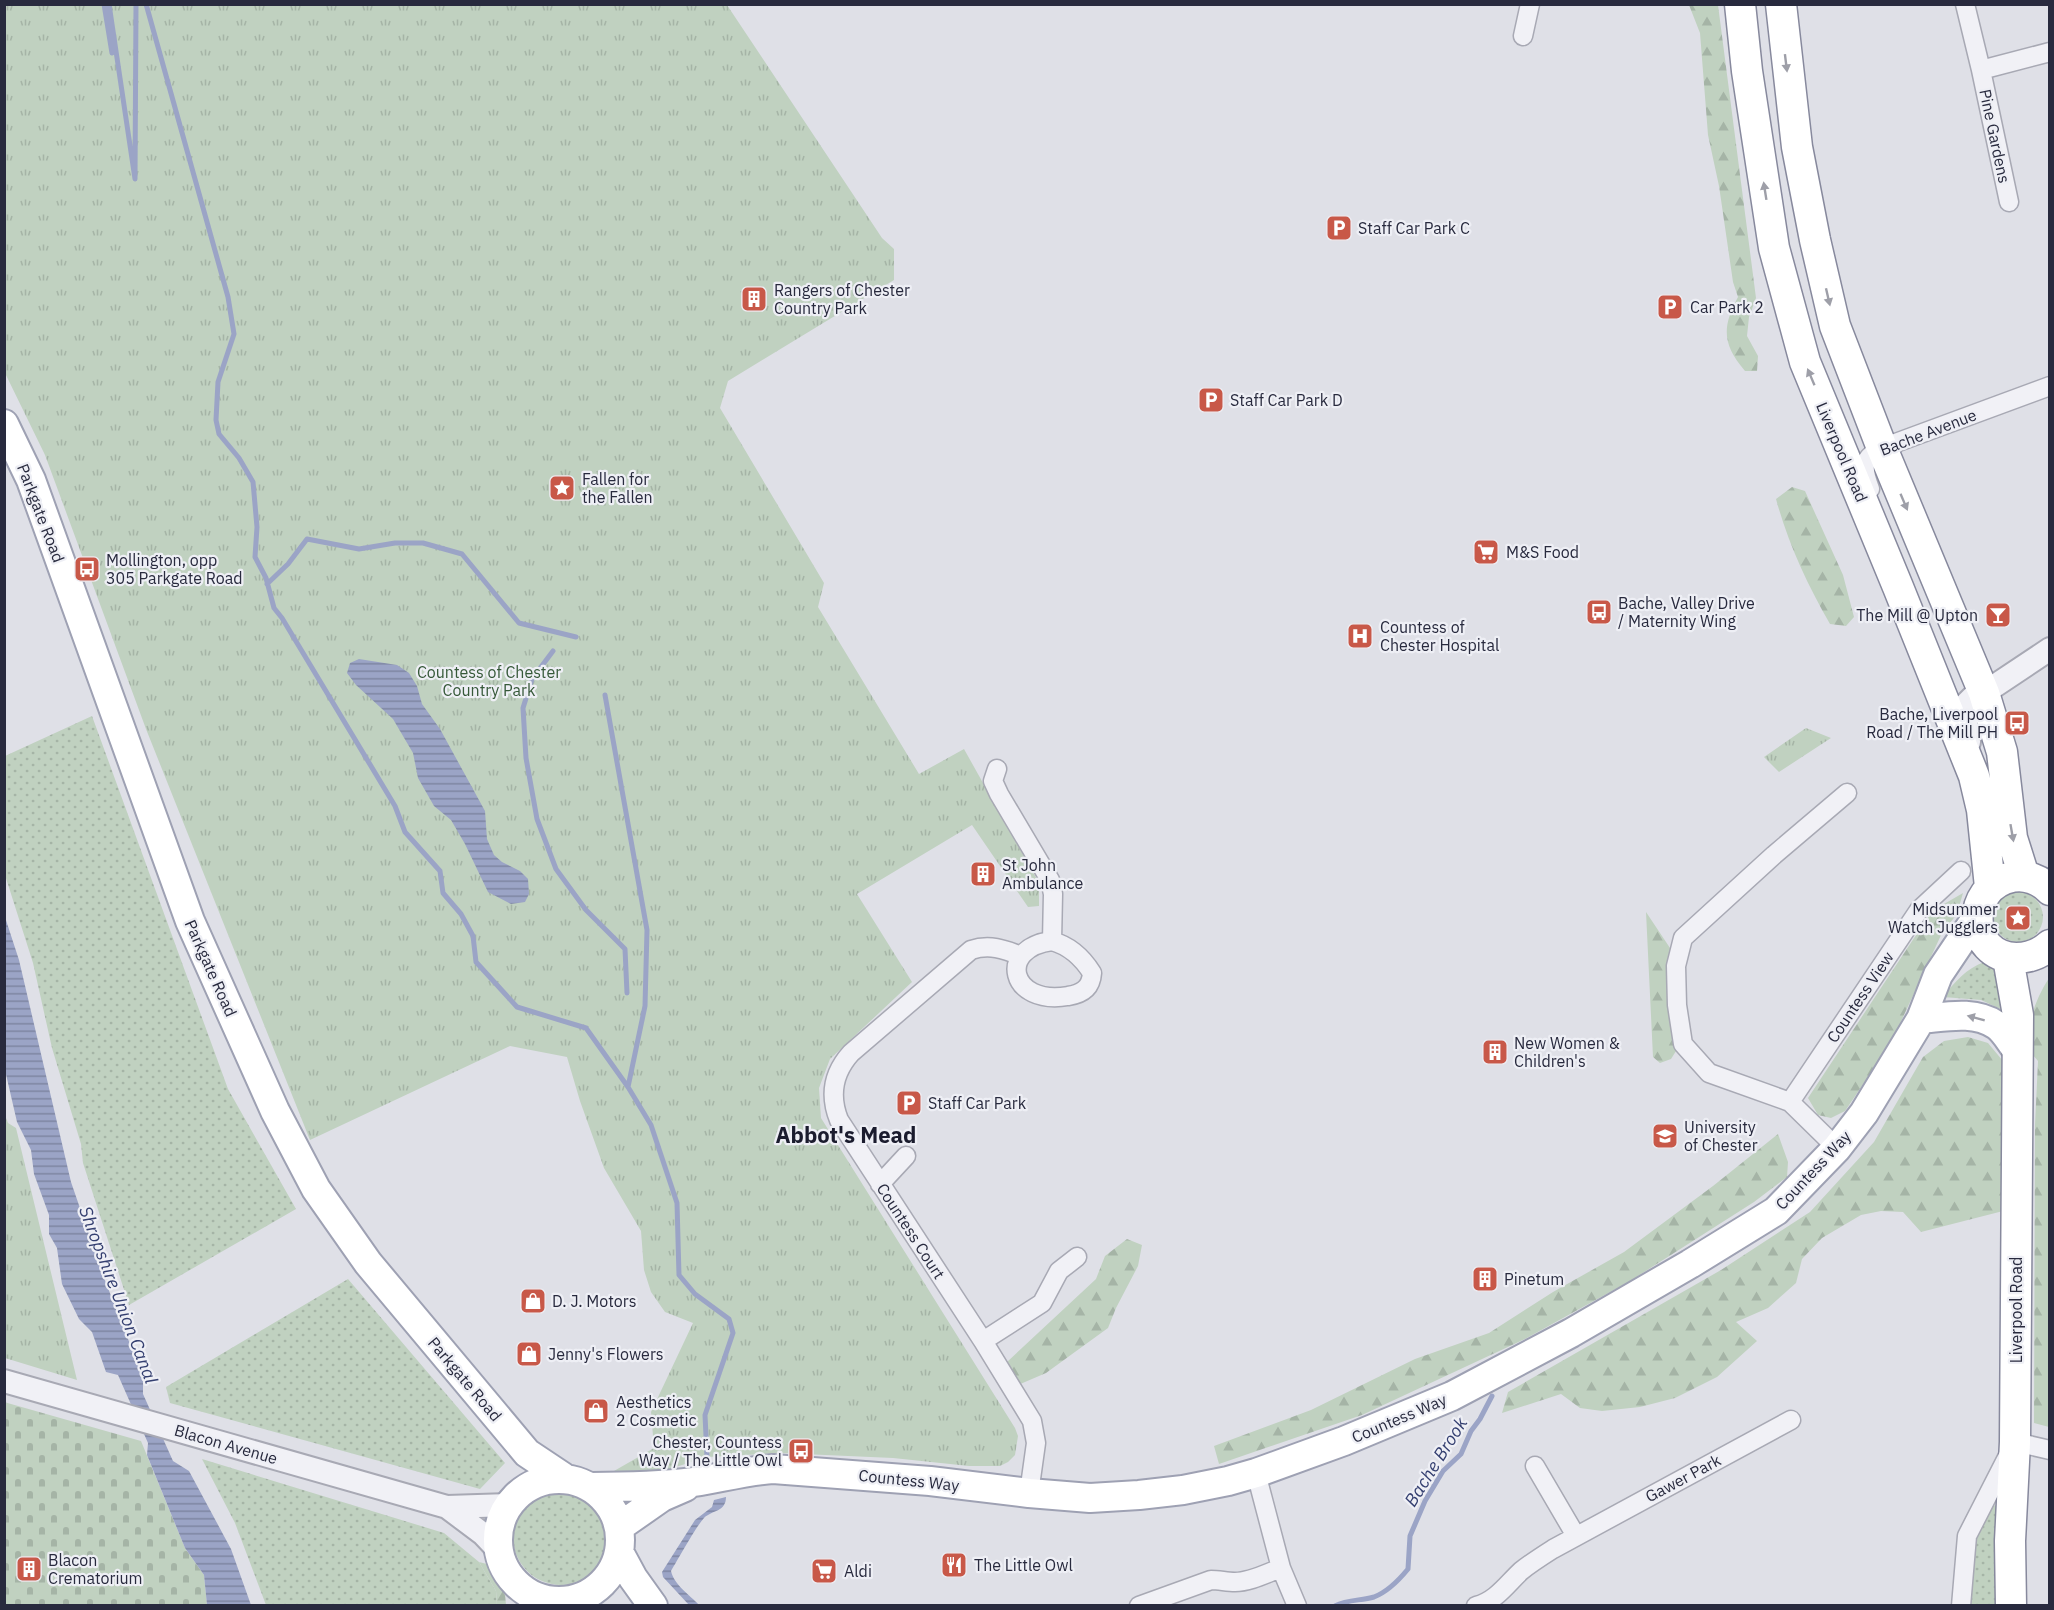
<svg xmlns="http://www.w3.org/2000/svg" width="2054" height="1610" viewBox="0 0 2054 1610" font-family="'IBM Plex Sans',sans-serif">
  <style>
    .grass { fill: url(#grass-dots) }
    .forest { fill: url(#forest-firs) }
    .cemetery { fill: url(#cemetery-stones) }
    .park { fill: url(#park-tufts) }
    .water { fill: url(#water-rules) }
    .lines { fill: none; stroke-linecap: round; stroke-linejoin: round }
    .stream { stroke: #9ba4c6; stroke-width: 5 }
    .minor-casing { stroke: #a8a9b4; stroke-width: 21 }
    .tertiary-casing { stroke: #a8a9b4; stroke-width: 26 }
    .primary-casing { stroke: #9ea1b3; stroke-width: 32 }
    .trunk-casing { stroke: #87899d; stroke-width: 33 }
    .minor { stroke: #f1f1f6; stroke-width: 18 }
    .tertiary { stroke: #f1f1f6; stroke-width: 22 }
    .primary { stroke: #fff; stroke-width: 28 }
    .trunk { stroke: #fff; stroke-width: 30 }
    .oneway { fill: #9e9fa8 }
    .labels { text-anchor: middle; stroke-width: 4.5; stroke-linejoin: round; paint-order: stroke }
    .street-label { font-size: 16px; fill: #282a3e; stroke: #eeeff5 }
    .poi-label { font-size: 16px; fill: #282a3e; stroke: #eeeff5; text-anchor: start }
    .park-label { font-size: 16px; fill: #365939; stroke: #eeeff5 }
    .water-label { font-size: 18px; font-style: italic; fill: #343f70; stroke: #eeeff5 }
    .district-label { font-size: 22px; font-weight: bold; fill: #1b1c2e; stroke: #eeeff5 }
  </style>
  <defs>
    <pattern id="grass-dots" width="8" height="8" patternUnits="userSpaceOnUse" patternTransform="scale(1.5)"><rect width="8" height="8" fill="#c0d1c0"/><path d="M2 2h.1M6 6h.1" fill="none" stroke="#a5b4a6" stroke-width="1.8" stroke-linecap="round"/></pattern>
    <pattern id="forest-firs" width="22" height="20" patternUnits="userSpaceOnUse" patternTransform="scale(1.5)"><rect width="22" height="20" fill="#c0d1c0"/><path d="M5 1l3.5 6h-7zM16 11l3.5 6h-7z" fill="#a5b4a6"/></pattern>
    <pattern id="cemetery-stones" width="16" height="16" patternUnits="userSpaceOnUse" patternTransform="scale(1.5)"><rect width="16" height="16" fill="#c0d1c0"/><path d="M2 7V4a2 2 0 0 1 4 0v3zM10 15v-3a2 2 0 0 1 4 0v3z" fill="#a5b4a6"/></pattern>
    <pattern id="park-tufts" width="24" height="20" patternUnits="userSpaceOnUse" patternTransform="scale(1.5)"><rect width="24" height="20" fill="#c0d1c0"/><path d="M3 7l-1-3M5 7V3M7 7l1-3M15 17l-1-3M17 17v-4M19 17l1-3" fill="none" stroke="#a5b4a6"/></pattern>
    <pattern id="water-rules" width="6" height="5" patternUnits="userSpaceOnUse" patternTransform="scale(1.5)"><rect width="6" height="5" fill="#9ba4c6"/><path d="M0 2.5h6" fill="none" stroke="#7e86a2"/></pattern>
  </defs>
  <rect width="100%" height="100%" fill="#dfe0e7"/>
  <!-- grass -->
  <path class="grass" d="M92,716L228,1089L296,1209L129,1305L83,1163L81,1144L52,1048L33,963L5,875V756Z
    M1993 917a25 25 0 1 1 50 0a25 25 0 1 1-50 0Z
    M1985,962H1995L2007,1012L1981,1000L1943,997C1955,982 1966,968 1985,962Z
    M348,1279L505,1463L480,1489L170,1403L166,1387Z
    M202,1459L444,1533L479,1562L496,1591L497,1605H266L235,1523Z
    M513 1537a48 48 0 1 1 96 0a48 48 0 1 1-96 0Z
    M2000,1505V1605L1971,1606L1969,1590L1971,1546L1989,1506Z"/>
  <!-- forest -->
  <path class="forest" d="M1689,5H1718L1756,298L1749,317L1747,336L1758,356L1757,371H1745C1722,344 1722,327 1738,297L1733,282L1719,186L1708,135L1700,33Z
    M1792,487L1805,491L1843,575L1854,617L1846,626L1830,624C1807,584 1788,543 1776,499Z
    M1963,893L1957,914L1942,933L1891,1043L1845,1111L1831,1118L1818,1115L1808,1098L1932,911Z
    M1646,912L1670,948L1676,1051L1671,1059L1660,1063L1653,1057Z
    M2049,978V1427L2034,1423L2035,1125L2038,1061L2025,1046C2029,1022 2035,999 2049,978Z
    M1968,1037L1988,1043L2003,1061L2007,1210L1921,1232L1903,1212L1881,1211L1861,1215L1822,1238L1802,1259L1796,1283L1768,1308L1736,1322L1757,1341L1717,1377L1675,1398L1640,1407L1602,1411L1580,1408L1561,1394L1502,1413L1508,1392L1721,1270L1810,1212L1874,1142L1923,1057L1944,1041Z
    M1778,1134L1788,1162L1787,1177L1754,1202L1630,1281L1525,1339L1362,1415L1219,1464L1214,1446L1311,1410L1415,1359L1489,1333L1553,1292L1624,1252L1713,1186Z
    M1127,1239L1142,1245L1138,1266L1116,1308L1108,1328L1046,1373L1018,1385L1007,1362L1096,1279L1105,1256Z
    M479,1562L491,1565L504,1583L506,1605H497L496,1591Z"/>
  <!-- cemetery -->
  <path class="cemetery" d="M4,1402L141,1441L185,1548L204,1575L207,1605H5Z"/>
  <!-- park -->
  <path class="park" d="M5,5H727L882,238L894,249V280L728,381L720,408L824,583L818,607L919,774L964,749L1039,883V906L1028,907L972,825L857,894L912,982L830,1059L819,1088L821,1118L1015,1428L1018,1436L1015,1455L1008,1462L1000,1466H969L893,1458L780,1453L707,1457L654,1474L614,1471L654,1448L651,1412L693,1323L665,1312L651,1292L644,1270L641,1231L604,1168L580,1101L567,1057L510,1046L310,1140L146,729L45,455L5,373Z
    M1806,728L1831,738L1779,772L1764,757Z
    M4,1113L8,1123L16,1128L77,1380L5,1358Z"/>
  <!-- water -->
  <path class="water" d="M359,659L397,665L409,673L417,686L422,704L440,729L485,811L487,839L494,855L502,862L520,871L528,879L529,894L525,902L511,904L488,892L465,844L451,820L434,806L418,778L413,753L393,719L356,685L347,673L350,663Z
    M4,914L19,960L71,1182L104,1278L143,1377V1394L173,1461L189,1471L231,1549L251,1605H207L204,1575L185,1548L147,1455L148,1443L118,1375L106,1372L92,1332L79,1319L62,1284L57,1248L49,1234V1215L34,1174L31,1150L17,1122L5,1070Z
    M726,1497C726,1512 712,1510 704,1518C695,1528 679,1558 671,1571C674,1585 690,1595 699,1605H689L663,1577L662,1572L695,1520L712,1507L714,1500Z"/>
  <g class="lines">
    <!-- stream -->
    <path class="stream" d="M104,4L112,53
      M109,4L135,179L136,4
      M146,4L228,297L234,334L218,382L216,420L219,434L239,458L253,482L257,527L255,557L266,578L274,608L282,618L395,806L405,832L440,871L443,893L461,914L473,936L476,962L517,1007L586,1028L628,1087L651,1125L677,1203L679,1275L695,1294L729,1319L733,1333L705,1415L707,1457
      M267,584L288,564L307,539L359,549L395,543H423L462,554L519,623L576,637
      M553,651L532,679L523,708L526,758L537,819L556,869L586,910L625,949L627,993
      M605,695L647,930L645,1006L628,1087
      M1335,1606C1348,1599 1361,1601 1374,1597C1387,1592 1399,1580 1408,1569L1410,1536L1425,1501L1443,1471L1461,1454L1471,1431L1480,1419L1492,1396"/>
    <!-- minor casing -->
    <g class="minor-casing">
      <path id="minor" d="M1965,4L1981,70
        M1523,36L1530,4
        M2009,202L1981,70L2050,52
        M1870,489C1862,468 1861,459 1882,448L2050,386
        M997,769L993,781L999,794L1050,880L1053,894L1052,941
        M1052,941C1070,946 1082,957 1092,973C1091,988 1082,994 1068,996C1009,1006 997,948 1052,941Z
        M1021,956C1004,949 989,944 971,950L851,1053C833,1073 829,1095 839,1120L983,1341L1032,1421L1036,1443L1029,1493
        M1790,1102L1919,910L1961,871
        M1837,1148L1790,1102L1709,1073L1683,1044L1677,1005L1676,966L1683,938L1774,855L1847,793
        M880,1184L906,1156
        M983,1341L1042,1303L1059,1271L1077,1257
        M1535,1466L1576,1536
        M1256,1473L1281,1568L1297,1606
        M1139,1606L1211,1580C1219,1580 1227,1582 1235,1582C1250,1582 1267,1573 1281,1568
        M1476,1606C1496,1601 1507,1584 1521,1571C1531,1563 1542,1556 1553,1549L1791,1420
        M1961,1606L1967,1536L2015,1442L2050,1450"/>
    </g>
    <!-- tertiary casing -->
    <g class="tertiary-casing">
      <path id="tertiary" d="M1969,742L1964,706L1973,697L1984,693L2050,649
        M4,1381L447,1507L509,1505
        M447,1507L483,1534L499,1551"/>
    </g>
    <!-- primary casing -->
    <g class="primary-casing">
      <path id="primary" d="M4,424L31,480L190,921L275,1111L316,1189L368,1263L527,1453L563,1477
        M1921,1019C1945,1017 1974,1010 1996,1025C2004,1030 2011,1043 2017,1050
        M498 1540a61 61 0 1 1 122 0a61 61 0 1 1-122 0Z
        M591,1487C625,1487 660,1486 694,1482C720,1478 746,1471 773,1469L930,1481L1029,1493L1090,1498L1139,1495L1183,1490L1228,1481L1256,1473L1344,1441L1452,1396L1571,1333L1690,1264L1776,1211L1837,1148L1864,1113L1921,1019L1938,975L1977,917
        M619,1527L662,1497L685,1487
        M619,1552L633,1578L653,1606"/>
    </g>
    <!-- trunk casing -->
    <g class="trunk-casing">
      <path id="trunk" d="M1740,4L1747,71L1774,248L1805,362L1898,587L1974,776L1982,810L1990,887
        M1781,4L1797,147L1815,240L1835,326L1882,448L1984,693L2002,752L2012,838L2024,876
        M2050,890C2041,880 2025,874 2012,877C1964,887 1967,957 2016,958C2030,958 2040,954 2050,945
        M2008,958L2018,1015L2015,1442L2010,1541L2011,1606"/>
    </g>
    <!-- minor -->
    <use href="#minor" class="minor"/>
    <!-- tertiary -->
    <use href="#tertiary" class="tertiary"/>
    <!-- primary -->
    <use href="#primary" class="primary"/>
    <!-- trunk -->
    <use href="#trunk" class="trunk"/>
  </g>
  <!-- one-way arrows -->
  <defs><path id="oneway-solid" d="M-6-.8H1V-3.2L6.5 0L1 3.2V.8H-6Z" transform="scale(1.5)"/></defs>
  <g class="oneway">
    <use href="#oneway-solid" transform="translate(1786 63) rotate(83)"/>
    <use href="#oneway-solid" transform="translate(1765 191) rotate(-99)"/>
    <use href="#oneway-solid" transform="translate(1828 297) rotate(77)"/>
    <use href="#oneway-solid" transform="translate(1811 377) rotate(-113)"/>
    <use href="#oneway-solid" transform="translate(1904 502) rotate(67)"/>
    <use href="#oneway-solid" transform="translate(2012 833) rotate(80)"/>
    <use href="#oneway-solid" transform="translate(1976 1018) rotate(-165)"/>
  </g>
  <!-- icons -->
  <defs>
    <g id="parking-square" transform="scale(1.35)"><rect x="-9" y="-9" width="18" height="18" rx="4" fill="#c85848" stroke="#eeeff5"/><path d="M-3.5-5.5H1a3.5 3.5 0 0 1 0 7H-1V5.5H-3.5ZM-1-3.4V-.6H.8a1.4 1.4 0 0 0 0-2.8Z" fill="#fff"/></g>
    <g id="building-square" transform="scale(1.35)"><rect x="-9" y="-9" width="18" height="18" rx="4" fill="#c85848" stroke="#eeeff5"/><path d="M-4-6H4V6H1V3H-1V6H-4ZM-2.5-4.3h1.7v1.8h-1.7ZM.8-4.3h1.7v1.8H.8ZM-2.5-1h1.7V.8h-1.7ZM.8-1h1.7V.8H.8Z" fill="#fff"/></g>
    <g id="sight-square" transform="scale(1.35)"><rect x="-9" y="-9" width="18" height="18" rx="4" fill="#c85848" stroke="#eeeff5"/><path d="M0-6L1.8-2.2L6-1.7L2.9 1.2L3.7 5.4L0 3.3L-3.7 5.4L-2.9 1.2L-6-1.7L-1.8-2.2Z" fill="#fff"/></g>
    <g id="supermarket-square" transform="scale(1.35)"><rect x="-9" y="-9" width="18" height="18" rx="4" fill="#c85848" stroke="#eeeff5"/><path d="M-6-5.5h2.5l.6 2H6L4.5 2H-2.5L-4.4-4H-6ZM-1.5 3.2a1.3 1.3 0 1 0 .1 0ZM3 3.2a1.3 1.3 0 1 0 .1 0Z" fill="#fff"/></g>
    <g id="bus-square" transform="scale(1.35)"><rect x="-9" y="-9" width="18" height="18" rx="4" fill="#c85848" stroke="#eeeff5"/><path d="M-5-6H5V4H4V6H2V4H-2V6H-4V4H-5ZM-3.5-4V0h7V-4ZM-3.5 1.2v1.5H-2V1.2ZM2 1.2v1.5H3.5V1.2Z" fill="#fff"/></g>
    <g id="bar-square" transform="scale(1.35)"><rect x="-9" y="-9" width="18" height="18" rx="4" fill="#c85848" stroke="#eeeff5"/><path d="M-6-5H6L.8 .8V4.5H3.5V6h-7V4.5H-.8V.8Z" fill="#fff"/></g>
    <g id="hospital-square" transform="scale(1.35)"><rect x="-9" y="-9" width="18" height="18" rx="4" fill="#c85848" stroke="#eeeff5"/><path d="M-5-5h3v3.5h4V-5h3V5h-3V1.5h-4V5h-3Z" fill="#fff"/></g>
    <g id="university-square" transform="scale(1.35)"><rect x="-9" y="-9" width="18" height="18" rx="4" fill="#c85848" stroke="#eeeff5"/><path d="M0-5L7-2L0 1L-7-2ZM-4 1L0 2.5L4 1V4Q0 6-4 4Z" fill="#fff"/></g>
    <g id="shop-square" transform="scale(1.35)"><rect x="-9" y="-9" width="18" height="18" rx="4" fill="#c85848" stroke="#eeeff5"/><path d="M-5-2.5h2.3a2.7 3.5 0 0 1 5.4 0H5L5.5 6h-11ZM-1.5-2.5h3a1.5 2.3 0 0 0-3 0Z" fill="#fff"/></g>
    <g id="restaurant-square" transform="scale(1.35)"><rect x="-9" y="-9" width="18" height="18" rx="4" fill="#c85848" stroke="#eeeff5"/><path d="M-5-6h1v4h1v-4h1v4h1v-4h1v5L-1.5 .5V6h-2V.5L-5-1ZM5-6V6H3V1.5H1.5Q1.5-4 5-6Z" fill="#fff"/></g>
  </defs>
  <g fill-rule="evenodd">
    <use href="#parking-square" x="1339" y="228"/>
    <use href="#building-square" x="754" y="299"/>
    <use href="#parking-square" x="1670" y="307"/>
    <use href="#parking-square" x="1211" y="400"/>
    <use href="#sight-square" x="562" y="488"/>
    <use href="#supermarket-square" x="1486" y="552"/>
    <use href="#bus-square" x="87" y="569"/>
    <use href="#bus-square" x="1599" y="612"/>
    <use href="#bar-square" x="1998" y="615"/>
    <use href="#hospital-square" x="1360" y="636"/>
    <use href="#bus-square" x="2017" y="723"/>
    <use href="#building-square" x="983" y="874"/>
    <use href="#sight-square" x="2018" y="918"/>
    <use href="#building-square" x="1495" y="1052"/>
    <use href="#parking-square" x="909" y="1103"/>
    <use href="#university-square" x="1665" y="1136"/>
    <use href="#building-square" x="1485" y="1279"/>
    <use href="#shop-square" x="533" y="1301"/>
    <use href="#shop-square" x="529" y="1354"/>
    <use href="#shop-square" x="596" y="1411"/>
    <use href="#bus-square" x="801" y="1451"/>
    <use href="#restaurant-square" x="954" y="1565"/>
    <use href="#building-square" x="29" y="1569"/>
    <use href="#supermarket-square" x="824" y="1571"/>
  </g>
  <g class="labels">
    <!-- street labels -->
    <g class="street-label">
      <text transform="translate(1995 136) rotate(78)" y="6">Pine Gardens</text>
      <text transform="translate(1928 432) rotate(-21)" y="6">Bache Avenue</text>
      <text transform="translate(1842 452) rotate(67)" y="6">Liverpool Road</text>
      <text transform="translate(41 513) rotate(69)" y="6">Parkgate Road</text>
      <text transform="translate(211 968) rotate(66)" y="6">Parkgate Road</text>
      <text transform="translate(1860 997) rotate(-56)" y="6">Countess View</text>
      <text transform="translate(1813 1170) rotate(-47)" y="6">Countess Way</text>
      <text transform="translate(911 1231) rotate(57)" y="6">Countess Court</text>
      <text transform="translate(2016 1310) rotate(-90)" y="6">Liverpool Road</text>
      <text transform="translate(465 1379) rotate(50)" y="6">Parkgate Road</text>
      <text transform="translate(1399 1418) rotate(-23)" y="6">Countess Way</text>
      <text transform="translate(226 1444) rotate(16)" y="6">Blacon Avenue</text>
      <text transform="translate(1683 1478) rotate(-28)" y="6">Gawer Park</text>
      <text transform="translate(909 1480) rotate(6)" y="6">Countess Way</text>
    </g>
    <!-- poi labels -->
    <g class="poi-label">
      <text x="1358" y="234">Staff Car Park C</text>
      <text x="774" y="296">Rangers of Chester<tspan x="774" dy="18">Country Park</tspan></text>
      <text x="1690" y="313">Car Park 2</text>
      <text x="1230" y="406">Staff Car Park D</text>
      <text x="582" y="485">Fallen for<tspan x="582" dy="18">the Fallen</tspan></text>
      <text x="1506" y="558">M&amp;S Food</text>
      <text x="106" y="566">Mollington, opp<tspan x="106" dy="18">305 Parkgate Road</tspan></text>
      <text x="1618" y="609">Bache, Valley Drive<tspan x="1618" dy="18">/ Maternity Wing</tspan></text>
      <text x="1978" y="621" text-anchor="end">The Mill @ Upton</text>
      <text x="1380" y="633">Countess of<tspan x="1380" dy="18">Chester Hospital</tspan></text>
      <text x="1998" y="720" text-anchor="end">Bache, Liverpool<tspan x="1998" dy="18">Road / The Mill PH</tspan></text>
      <text x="1002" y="871">St John<tspan x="1002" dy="18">Ambulance</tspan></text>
      <text x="1998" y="915" text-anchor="end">Midsummer<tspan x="1998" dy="18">Watch Jugglers</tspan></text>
      <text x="1514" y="1049">New Women &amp;<tspan x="1514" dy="18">Children's</tspan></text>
      <text x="928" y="1109">Staff Car Park</text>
      <text x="1684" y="1133">University<tspan x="1684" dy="18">of Chester</tspan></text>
      <text x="1504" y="1285">Pinetum</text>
      <text x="552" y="1307">D. J. Motors</text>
      <text x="548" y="1360">Jenny's Flowers</text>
      <text x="616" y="1408">Aesthetics<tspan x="616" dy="18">2 Cosmetic</tspan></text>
      <text x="782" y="1448" text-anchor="end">Chester, Countess<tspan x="782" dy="18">Way / The Little Owl</tspan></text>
      <text x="48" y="1566">Blacon<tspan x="48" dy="18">Crematorium</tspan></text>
      <text x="974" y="1571">The Little Owl</text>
      <text x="844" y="1577">Aldi</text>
    </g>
    <!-- park labels -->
    <g class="park-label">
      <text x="489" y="678">Countess of Chester<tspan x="489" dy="18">Country Park</tspan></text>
    </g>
    <!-- water labels -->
    <g class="water-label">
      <text transform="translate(118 1295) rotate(69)" y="6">Shropshire Union Canal</text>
      <text transform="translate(1436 1462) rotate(-58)" y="6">Bache Brook</text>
    </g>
    <!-- district labels -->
    <g class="district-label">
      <text x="846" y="1143">Abbot's Mead</text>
    </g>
  </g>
  <!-- border -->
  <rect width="2054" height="1610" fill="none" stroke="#282a3e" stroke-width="12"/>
</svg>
